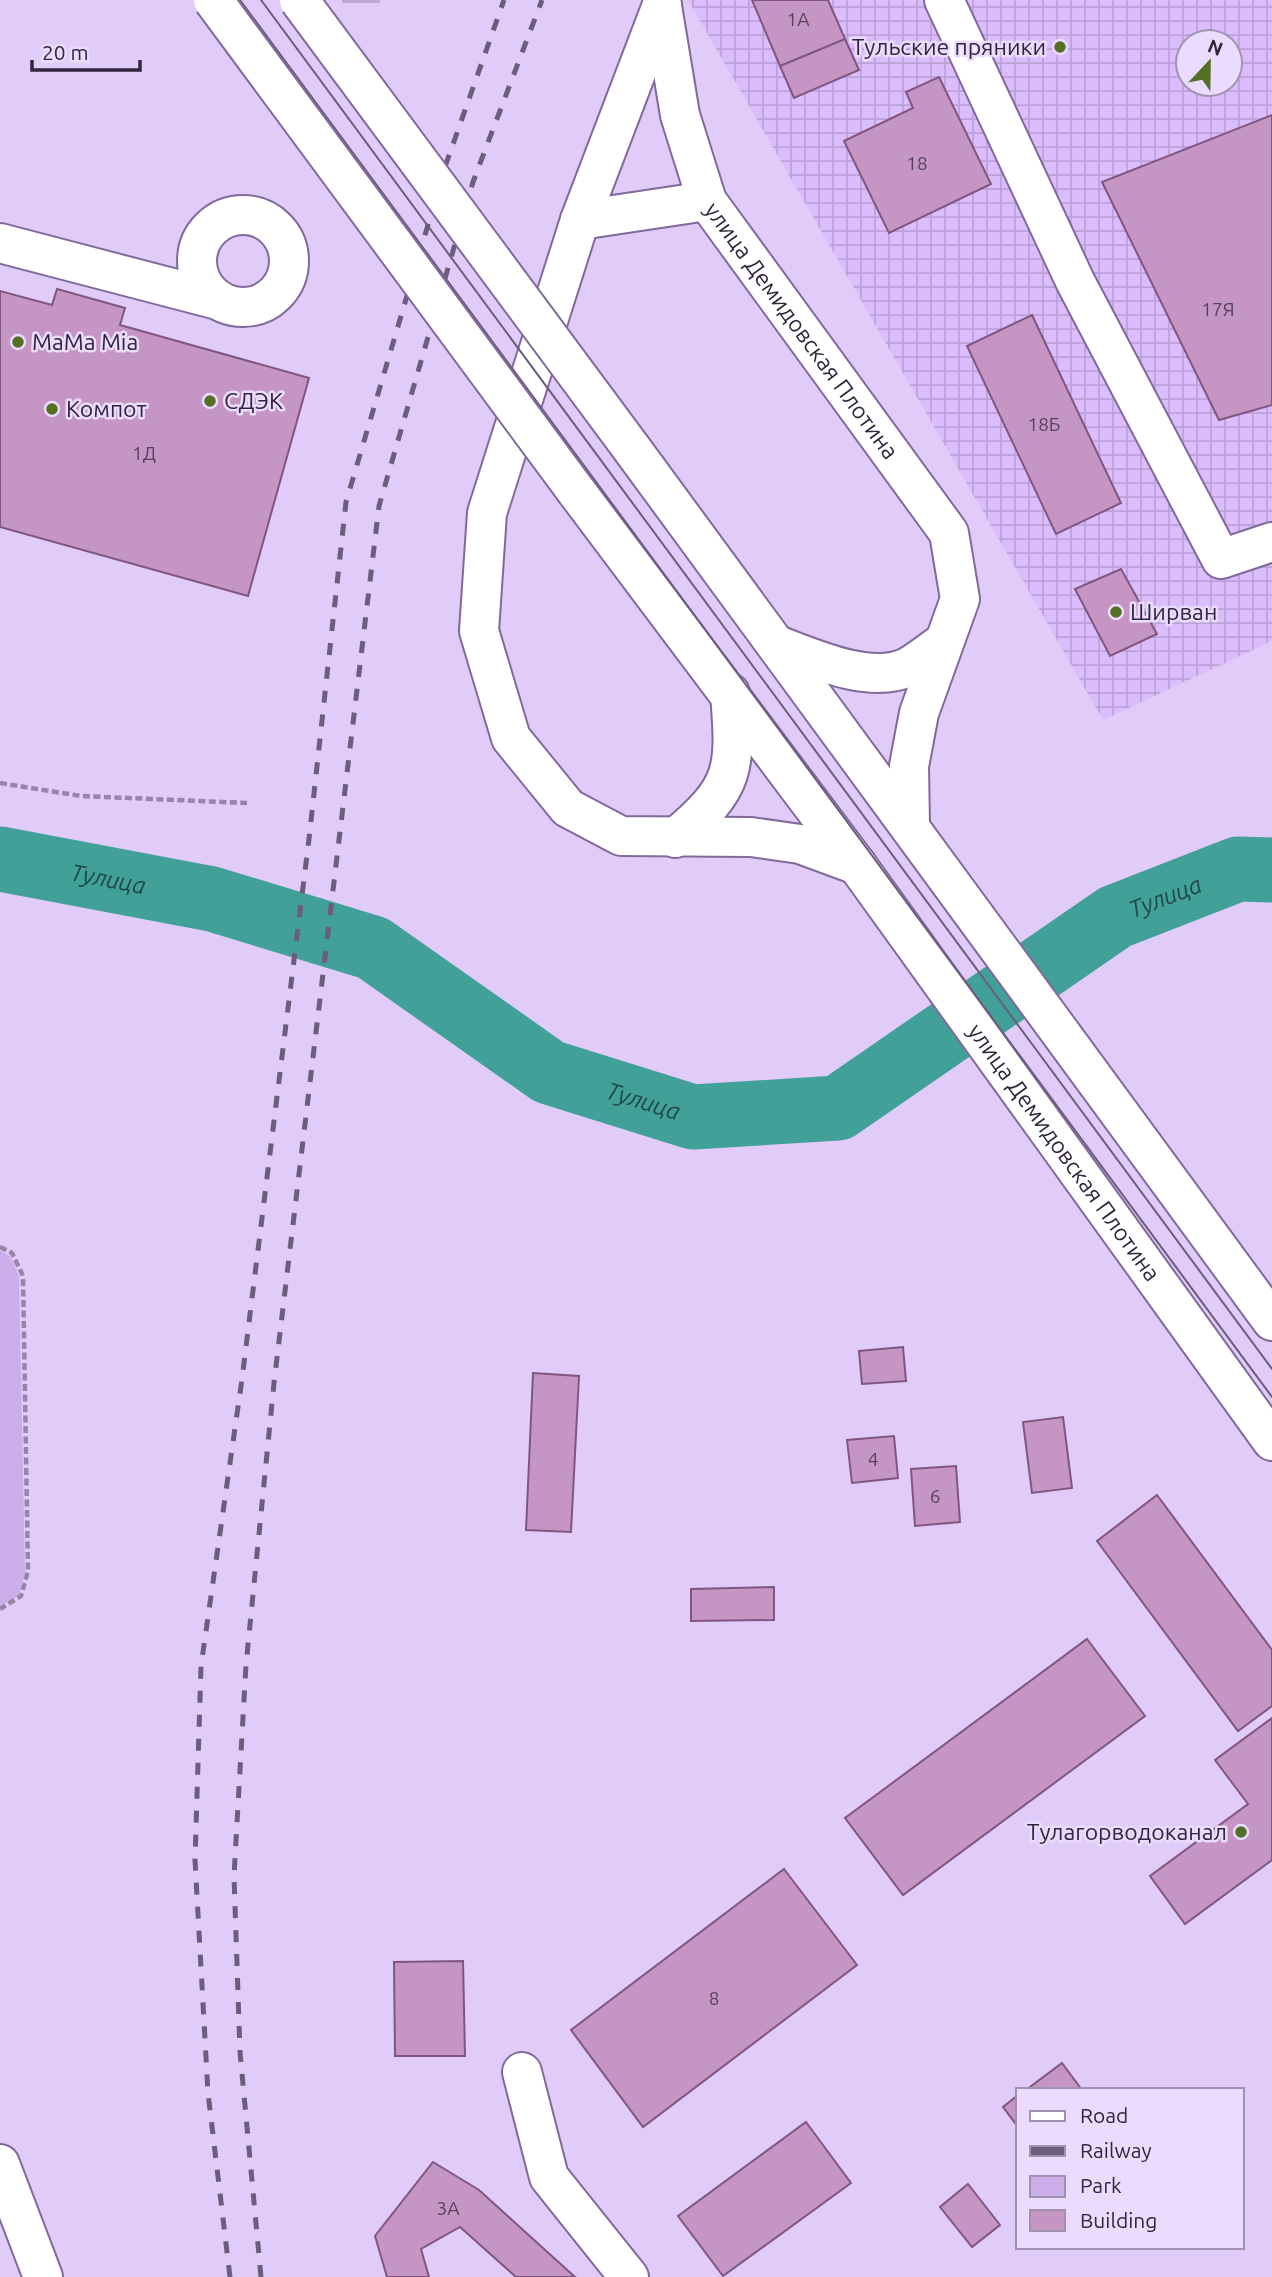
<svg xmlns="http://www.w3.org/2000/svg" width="1272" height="2277" viewBox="0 0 1272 2277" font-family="Ubuntu,sans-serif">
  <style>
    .industrial { fill: url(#industrial-grid); fill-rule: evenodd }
    .green { fill: #caade9 }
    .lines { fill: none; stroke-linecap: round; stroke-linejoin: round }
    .river { stroke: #41a097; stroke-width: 65 }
    .building { fill: #c596c4; stroke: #805680; stroke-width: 2 }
    .minor-tunnel { stroke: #beaad3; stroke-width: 38; stroke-dasharray: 38 19; stroke-linecap: butt }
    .minor-casing { stroke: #82699c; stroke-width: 42 }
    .major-casing { stroke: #82699c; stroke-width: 42 }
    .path { stroke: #9685a8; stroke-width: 4.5; stroke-dasharray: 7 3.5; stroke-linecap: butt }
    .minor { stroke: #fff; stroke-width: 38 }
    .major { stroke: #fff; stroke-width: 38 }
    .tram { stroke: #6c5d7c; stroke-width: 2 }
    .rail { stroke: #6c5d7c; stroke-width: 5; stroke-dasharray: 12 12; stroke-linecap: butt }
    .major-bridge-casing { stroke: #82699c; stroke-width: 42; stroke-linecap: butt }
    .major-bridge { stroke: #fff; stroke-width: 38 }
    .poi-dot { fill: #557024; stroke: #ebdbfe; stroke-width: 2.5 }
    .labels { text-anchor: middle; stroke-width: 5; stroke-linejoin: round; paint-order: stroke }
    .number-label { font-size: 19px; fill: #56425e }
    .poi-label { font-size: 23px; fill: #31263c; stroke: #ebdbfe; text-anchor: start }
    .street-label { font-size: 23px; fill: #31263c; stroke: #ebdbfe }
    .water-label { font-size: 24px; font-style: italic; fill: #204a46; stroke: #ebdbfe }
  </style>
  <defs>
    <pattern id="industrial-grid" width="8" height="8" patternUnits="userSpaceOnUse" patternTransform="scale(1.75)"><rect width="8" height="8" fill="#dbbcfc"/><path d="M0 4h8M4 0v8" fill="none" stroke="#bca1d9"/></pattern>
  </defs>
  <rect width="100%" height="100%" fill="#e1cbf9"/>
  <!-- industrial -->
  <path class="industrial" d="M688,0H1272V641L1103,720ZM1188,42H1230V84H1188Z"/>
  <!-- green -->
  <path class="green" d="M0,1251L10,1256L19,1276L25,1572L19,1595L0,1606Z"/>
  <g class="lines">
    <!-- river -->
    <path class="river" id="s1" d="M0,859L212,899L373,948L549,1072L693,1117L838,1108L1115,917L1238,869L1272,870"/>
  </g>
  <!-- building -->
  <path class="building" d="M752,0H828L845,39L780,66Z
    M845,39L859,70L794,98L780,66Z
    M939,77L991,184L889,233L844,141L913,108L906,92Z
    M1272,115V405L1219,420L1102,182Z
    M57,289L125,308L120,325L309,378L248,596L0,527V291L52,305Z
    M1032,315L1121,503L1056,534L967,346Z
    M1121,569L1157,634L1110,656L1075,589Z
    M903,1347L906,1381L862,1384L859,1351Z
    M533,1373L579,1376L571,1532L526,1530Z
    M1063,1417L1072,1488L1032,1493L1023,1422Z
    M894,1436L898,1478L852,1483L847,1440Z
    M956,1466L960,1522L915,1526L911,1469Z
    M1157,1495L1272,1650V1706L1238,1731L1097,1541Z
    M774,1587V1620L691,1621V1589Z
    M1087,1639L1145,1716L903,1895L845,1818Z
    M1272,1718V1860L1185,1924L1150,1876L1248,1804L1215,1760Z
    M784,1869L857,1965L643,2127L571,2030Z
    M463,1961L465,2056H395L394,1962Z
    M1062,2063L1082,2090H1026Z
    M1018,2095V2127L1003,2107Z
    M806,2122L851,2183L723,2276L678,2216Z
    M433,2162L479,2190L575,2277H516L460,2227L421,2249L429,2277H387L375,2236Z
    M968,2184L1000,2225L972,2247L940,2207Z"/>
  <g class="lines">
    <!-- minor-tunnel -->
    <path class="minor-tunnel" d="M361,3V0"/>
    <!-- minor casing -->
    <g class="minor-casing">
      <g id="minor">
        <path d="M944,0L1075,281L1221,559L1272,542"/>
        <path d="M662,5L580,220L487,513L479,631L511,738L568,808L621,836L751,837L800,844L857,865"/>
        <path d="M662,6L680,115L707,201"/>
        <circle cx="243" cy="261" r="46"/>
        <path id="s2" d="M580,220L707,201L949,533L960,599L919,713L909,766L910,825"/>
        <path d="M0,243L218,300"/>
        <path d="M777,645C812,658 870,685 908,667C920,660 932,650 944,642"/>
        <path d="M675,838C736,787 736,770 730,693"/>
        <path d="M522,2072L549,2177L629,2277"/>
        <path d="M0,2164L43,2277"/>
      </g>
    </g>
    <!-- major casing -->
    <g class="major-casing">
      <g id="major">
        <path d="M632,449L1272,1321"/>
        <path id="s3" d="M576,491L857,865L1272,1441"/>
      </g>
    </g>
    <!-- path -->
    <path class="path" d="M0,783L81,796L247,803
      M0,1247L12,1253L23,1276L28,1571L21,1596L0,1609"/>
    <!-- minor -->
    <use href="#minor" class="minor"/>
    <!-- major -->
    <use href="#major" class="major"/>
    <!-- tram -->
    <path class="tram" d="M240,0L1272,1397
      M261,0L1272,1369"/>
    <!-- rail -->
    <path class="rail" d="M230,2277L208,2093L195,1860L201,1666L242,1379L309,839L346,502L446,164L504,0
      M261,2277L240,2052L234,1876L246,1665L274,1383L379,506L473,182L542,0"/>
    <!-- major-bridge casing -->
    <g class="major-bridge-casing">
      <path id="major-bridge" d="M213,0L576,491
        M299,0L632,449"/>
    </g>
    <!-- major-bridge -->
    <use href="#major-bridge" class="major-bridge"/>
  </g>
  <!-- markers -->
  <g class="poi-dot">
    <circle cx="1060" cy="47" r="7"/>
    <circle cx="18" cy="342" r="7"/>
    <circle cx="210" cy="401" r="7"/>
    <circle cx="52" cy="409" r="7"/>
    <circle cx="1116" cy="612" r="7"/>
    <circle cx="1241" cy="1832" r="7"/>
  </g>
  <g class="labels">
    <!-- number labels -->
    <g class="number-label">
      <text x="798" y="26">1А</text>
      <text x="917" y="170">18</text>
      <text x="1218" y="316">17Я</text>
      <text x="1044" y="431">18Б</text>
      <text x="144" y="460">1Д</text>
      <text x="873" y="1466">4</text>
      <text x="935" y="1503">6</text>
      <text x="714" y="2005">8</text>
      <text x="448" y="2215">3А</text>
    </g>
    <!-- poi labels -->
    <g class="poi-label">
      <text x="1046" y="55" text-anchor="end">Тульские пряники</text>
      <text x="32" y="350">MaMa Mia</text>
      <text x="224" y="409">СДЭК</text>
      <text x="66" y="417">Компот</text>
      <text x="1130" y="620">Ширван</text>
      <text x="1227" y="1840" text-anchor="end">Тулагорводоканал</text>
    </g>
    <!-- street labels -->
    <g class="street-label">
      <text dy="8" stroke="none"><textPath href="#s2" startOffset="289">улица Демидовская Плотина</textPath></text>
      <text dy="8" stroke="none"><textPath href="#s3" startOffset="822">улица Демидовская Плотина</textPath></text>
    </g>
    <!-- water labels -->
    <g class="water-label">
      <text dy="8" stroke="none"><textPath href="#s1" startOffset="110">Тулица</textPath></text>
      <text dy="8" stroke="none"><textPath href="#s1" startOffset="1286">Тулица</textPath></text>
      <text dy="8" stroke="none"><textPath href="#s1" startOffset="698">Тулица</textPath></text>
    </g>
  </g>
  <!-- legend -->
  <rect x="1016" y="2088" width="228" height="161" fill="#ebdbfe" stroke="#a193b0" stroke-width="2"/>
  <rect x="1030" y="2111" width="35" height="10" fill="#ffffff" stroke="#a193b0" stroke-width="2"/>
  <text x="1080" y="2123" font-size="21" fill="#31263c">Road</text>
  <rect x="1030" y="2146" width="35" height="10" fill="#6c5d7c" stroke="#a193b0" stroke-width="2"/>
  <text x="1080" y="2158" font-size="21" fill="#31263c">Railway</text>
  <rect x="1030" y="2176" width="35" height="21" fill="#caade9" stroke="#a193b0" stroke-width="2"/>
  <text x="1080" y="2193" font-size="21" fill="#31263c">Park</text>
  <rect x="1030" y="2210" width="35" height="21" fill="#c596c4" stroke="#a193b0" stroke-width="2"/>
  <text x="1080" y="2228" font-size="21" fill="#31263c">Building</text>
  <!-- north arrow -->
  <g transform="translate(1209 63) rotate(22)"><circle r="33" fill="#ebdbfe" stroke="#a193b0" stroke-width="2"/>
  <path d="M0-5L12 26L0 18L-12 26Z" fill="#557024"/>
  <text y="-10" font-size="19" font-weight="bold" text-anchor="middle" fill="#31263c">N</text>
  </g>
  <!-- scale -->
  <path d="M32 60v10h108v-10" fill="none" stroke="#31263c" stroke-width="3.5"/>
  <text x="42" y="60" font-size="21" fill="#31263c" stroke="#ebdbfe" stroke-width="5" paint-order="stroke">20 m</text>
</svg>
